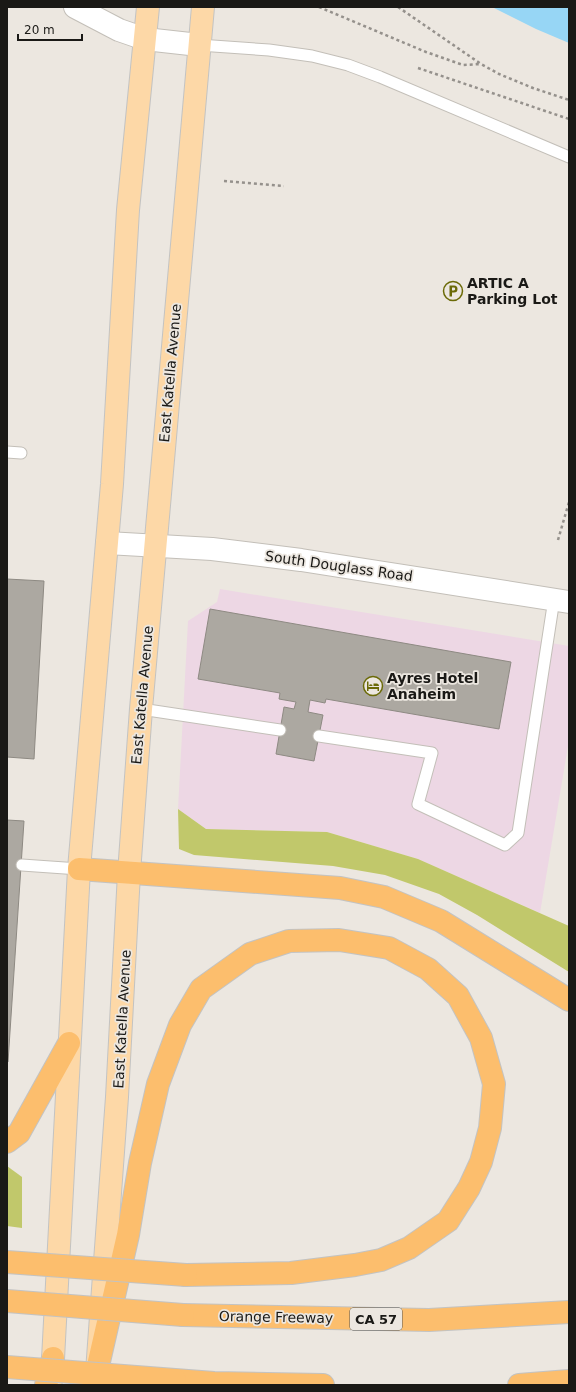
<svg xmlns="http://www.w3.org/2000/svg" width="576" height="1392" viewBox="0 0 576 1392" font-family="'DejaVu Sans',sans-serif">
<style>
.commercial{fill:#edd7e4}
.green{fill:#c1c86b}
.water{fill:#97d6f5}
.building{fill:#aca8a1;stroke:#8e8a83}
.lines{fill:none;stroke-linecap:round;stroke-linejoin:round}
.service-casing{stroke:#c3bfb8;stroke-width:13}
.tertiary-casing{stroke:#c3bfb8;stroke-width:24}
.secondary-casing{stroke:#c3bfb8;stroke-width:24}
.primary-casing{stroke:#c3c3c2;stroke-width:24}
.motorway-casing{stroke:#c3c3c2;stroke-width:24}
.path{stroke:#95918c;stroke-width:2.5;stroke-dasharray:3 3;stroke-linecap:butt}
.service{stroke:#fff;stroke-width:11}
.tertiary{stroke:#fff;stroke-width:22}
.secondary{stroke:#fff;stroke-width:22}
.primary{stroke:#fdd8a7;stroke-width:22}
.motorway{stroke:#fcbe6d;stroke-width:22}
.motorway-bridge-casing{stroke:#c3c3c2;stroke-width:24;stroke-linecap:butt}
.motorway-bridge{stroke:#fcbe6d;stroke-width:22}
.labels{text-anchor:middle;dominant-baseline:central;stroke-width:3.5;stroke-linejoin:round;paint-order:stroke}
.shield{fill:#ece7e0;stroke:#595753;stroke-width:1}
.shield-label{font-size:13px;font-weight:bold;fill:#1a1916}
.poi-label{font-size:14px;font-weight:bold;fill:#1a1916;stroke:#ece7e0;text-anchor:start}
.street-label{font-size:14px;fill:#1a1916;stroke:#ece7e0}
</style>
<rect width="100%" height="100%" fill="#ece7e0"/>
<polygon class="commercial" points="220,589 569,646 569,740 540,913 418,859 327,832 206,829 178,809 188,621 217,602"/>
<g class="green">
<polygon points="178,809 206,829 327,832 418,859 569,926 569,972 477,915 439,894 385,875 333,866 194,855 179,849"/>
<polygon points="7,1166 22,1177 22,1228 7,1226"/>
</g>
<polygon class="water" points="492,7 569,7 569,43 536,29"/>
<g class="building">
<polygon points="7,579 44,581 34,759 7,757"/>
<polygon points="210,609 511,662 499,729 326,699 325,703 310,700 308,712 323,715 314,761 276,754 284,707 294,709 296,702 279,699 280,693 198,679"/>
<polygon points="7,820 24,821 8,1062 7,1063"/>
</g>
<g class="lines">
<defs>
<g id="service">
<polyline points="199,45 269,50 312,56 348,65 380,77 569,157"/>
<polyline points="7,452 21,453"/>
<polyline points="141,709 280,730"/>
<polyline points="319,736 432,753 418,804 505,845 518,833 554,599"/>
<polyline points="22,865 79,869"/>
</g>
<polyline id="tertiary" points="107,543 212,549 301,560 569,602"/>
<polyline id="secondary" points="75,7 119,30 145,39 199,45"/>
<g id="primary">
<polyline points="52,1378 79,869 112,484 128,210 148,7"/>
<polyline points="96,1385 117,1097 129,873 141,709 203,7"/>
</g>
<g id="motorway">
<polyline points="79,869 340,888 384,897 441,921 569,1000"/>
<polyline points="7,1142 19,1133 69,1043"/>
<polyline points="183,1315 429,1320 569,1312"/>
<polyline points="98,1366 128,1235 140,1163 158,1084 180,1025 201,989 250,954 289,941 339,940 389,948 428,969 458,996 481,1038 494,1084 490,1128 481,1162 469,1188 448,1221 409,1248 381,1260 355,1265 291,1273 186,1275"/>
<polyline points="175,1380 214,1383 323,1385"/>
<polyline points="46,1385 53,1358"/>
<polyline points="519,1385 569,1381"/>
</g>
</defs>
<use href="#service" class="service-casing"/>
<use href="#tertiary" class="tertiary-casing"/>
<use href="#secondary" class="secondary-casing"/>
<use href="#primary" class="primary-casing"/>
<use href="#motorway" class="motorway-casing"/>
<g class="path">
<polyline points="319,7 426,52 463,65 481,64"/>
<polyline points="398,7 481,64 499,74 533,88 569,100"/>
<polyline points="418,68 569,119"/>
<polyline points="224,181 284,186"/>
<polyline points="558,540 569,502"/>
</g>
<use href="#service" class="service"/>
<use href="#tertiary" class="tertiary"/>
<use href="#secondary" class="secondary"/>
<use href="#primary" class="primary"/>
<use href="#motorway" class="motorway"/>
<defs>
<g id="motorway-bridge">
<polyline points="7,1262 186,1275"/>
<polyline points="7,1301 183,1315"/>
<polyline points="7,1367 175,1380"/>
</g>
</defs>
<use href="#motorway-bridge" class="motorway-bridge-casing"/>
<use href="#motorway-bridge" class="motorway-bridge"/>
</g>
<defs>
<symbol id="parking-ring" viewBox="-11 -11 22 22"><circle r="9.5" fill="#ece7e0" stroke="#6b6a07" stroke-width="1.5"/><path d="M-3.5-5.5H1a3.5 3.5 0 0 1 0 7H-1V5.5H-3.5ZM-1-3.4V-.6H.8a1.4 1.4 0 0 0 0-2.8Z" fill="#6b6a07"/></symbol>
<symbol id="hotel-ring" viewBox="-11 -11 22 22"><circle r="9.5" fill="#ece7e0" stroke="#6b6a07" stroke-width="1.5"/><path d="M-6-4.5h1.5V1H6V5H4.5V3h-9V5H-6ZM-4 0a1.8 1.8 0 1 1 3.6 0ZM.5 0V-2.5h3Q6-2.5 6 0Z" fill="#6b6a07"/></symbol>
</defs>
<g fill-rule="evenodd">
<use href="#parking-ring" x="442" y="280" width="22" height="22"/>
<use href="#hotel-ring" x="362" y="675" width="22" height="22"/>
</g>
<g class="labels">
<rect class="shield" x="350" y="1308" width="52" height="22" rx="3"/>
<g class="shield-label">
<text x="376" y="1319">CA 57</text>
</g>
<g class="poi-label">
<text x="467" y="283">ARTIC A<tspan x="467" dy="16">Parking Lot</tspan></text>
<text x="387" y="678">Ayres Hotel<tspan x="387" dy="16">Anaheim</tspan></text>
</g>
<g class="street-label">
<text transform="translate(170 373) rotate(-85)">East Katella Avenue</text>
<text transform="translate(339 566) rotate(8)">South Douglass Road</text>
<text transform="translate(142 695) rotate(-85)">East Katella Avenue</text>
<text transform="translate(122 1019) rotate(-87)">East Katella Avenue</text>
<text transform="translate(276 1317) rotate(1)">Orange Freeway</text>
</g>
</g>
<rect width="576" height="1392" fill="none" stroke="#1a1916" stroke-width="16"/>
<path d="M18 34v6h64v-6" fill="none" stroke="#1a1916" stroke-width="2"/>
<text x="24" y="34" font-size="12" fill="#1a1916" stroke="#ece7e0" stroke-width="3" paint-order="stroke">20 m</text>
</svg>
